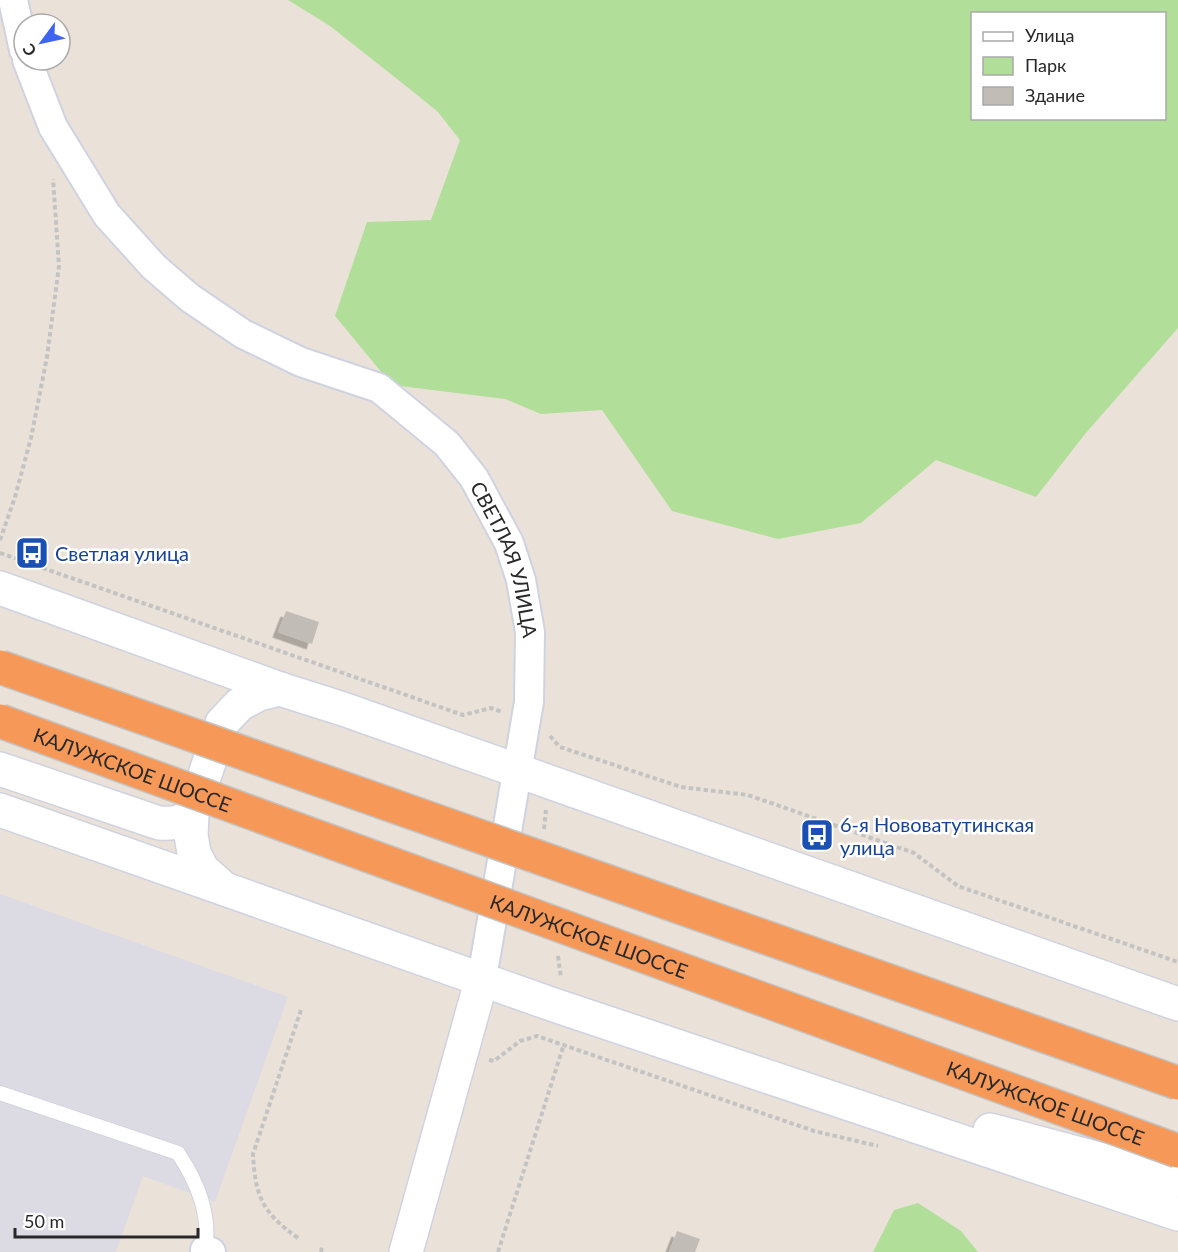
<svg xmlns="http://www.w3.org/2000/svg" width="1178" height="1252" viewBox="0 0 1178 1252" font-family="Lato,sans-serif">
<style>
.industrial{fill:#dcdae2}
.green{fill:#b1de98;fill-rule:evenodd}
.building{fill:#c2bcb6;filter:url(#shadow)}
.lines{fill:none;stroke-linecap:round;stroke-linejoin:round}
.lane-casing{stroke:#cfd2e0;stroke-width:16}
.street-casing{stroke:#cfd2e0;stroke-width:32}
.secondary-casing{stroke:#cfd2e0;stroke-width:36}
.path{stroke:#c3c3c3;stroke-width:4;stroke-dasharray:4.5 3;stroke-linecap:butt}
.lane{stroke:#fff;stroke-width:14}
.street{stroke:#fff;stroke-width:28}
.secondary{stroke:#fff;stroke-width:33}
.highway-bridge-casing{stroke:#c3c3c3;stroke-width:36;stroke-linecap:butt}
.highway-bridge{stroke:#f69958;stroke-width:33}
.labels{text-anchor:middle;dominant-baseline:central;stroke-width:5;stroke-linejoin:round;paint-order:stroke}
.transit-label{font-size:20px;fill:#164399;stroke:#fff;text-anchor:start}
.street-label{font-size:20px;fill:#282828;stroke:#fff}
</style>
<defs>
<filter id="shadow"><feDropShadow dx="-5.5" dy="5.5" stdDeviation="0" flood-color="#0004"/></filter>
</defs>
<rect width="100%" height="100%" fill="#eae2d9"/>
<polygon class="industrial" points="0,894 288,997 215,1202 143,1176 116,1252 0,1252"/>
<g class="green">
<path d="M288,0H1178V328L1085,434L1036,497L936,460L861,523L778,539L672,511L602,410L541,414L505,399L392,385L335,316L367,222L431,220L460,140L438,112L411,90L330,26ZM972,14H1164V118H972Z"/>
<polygon points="918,1203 961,1231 978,1252 873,1252 894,1210"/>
</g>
<g class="building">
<polygon points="286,611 319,622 312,644 278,632"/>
<polygon points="677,1231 700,1239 695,1252 669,1252"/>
</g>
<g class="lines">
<defs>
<path id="lane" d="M0,1093L178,1153C198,1183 211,1215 205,1252"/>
<g id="street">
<polyline points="13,0 24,50"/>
<path id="s1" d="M27,60L53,127L107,215L154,267L190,298L243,334L301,362L379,388L447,444L474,478L509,543L521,580L530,632L529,702L482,978"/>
<polyline points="205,1250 211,1252"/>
</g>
<g id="secondary">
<polyline points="0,588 280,689 343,709 1178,1004"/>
<path d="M0,769L159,823C173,824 181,823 192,814"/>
<polyline points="0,810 554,1005 1178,1214"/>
<polyline points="221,886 202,869 194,853 191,835 192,814 222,723 240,704 259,694 280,689"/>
<polyline points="990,1130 1178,1180"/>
<polyline points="406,1252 482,978"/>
</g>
</defs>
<use href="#lane" class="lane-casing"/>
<use href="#street" class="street-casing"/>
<use href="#secondary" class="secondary-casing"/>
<g class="path">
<polyline points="0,540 15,497 31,438 47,357 59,266 53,179"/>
<polyline points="0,553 463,715 491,708 502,712"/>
<polyline points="550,736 560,747 681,787 748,795 914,853 958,886 1178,962"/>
<polyline points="544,829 546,810"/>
<polyline points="558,956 561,978"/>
<polyline points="489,1060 494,1061 520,1041 537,1036 814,1131 878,1146"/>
<path d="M298,1238C263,1213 255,1197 253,1154L301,1010"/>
<polyline points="321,1252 322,1246"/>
<polyline points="498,1252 564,1044"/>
</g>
<use href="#lane" class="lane"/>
<use href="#street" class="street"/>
<use href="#secondary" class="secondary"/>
<defs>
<g id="highway-bridge">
<polyline points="0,667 1178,1083"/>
<path id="s2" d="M0,721L1178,1151"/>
</g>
</defs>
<use href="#highway-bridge" class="highway-bridge-casing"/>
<use href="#highway-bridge" class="highway-bridge"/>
</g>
<defs>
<symbol id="bus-square" viewBox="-11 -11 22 22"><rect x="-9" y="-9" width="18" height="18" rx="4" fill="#1a4fb4" stroke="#fff"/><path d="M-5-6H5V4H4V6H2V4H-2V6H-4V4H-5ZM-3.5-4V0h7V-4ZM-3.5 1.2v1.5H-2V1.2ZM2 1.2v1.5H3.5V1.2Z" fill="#fff"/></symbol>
</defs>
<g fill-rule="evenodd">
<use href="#bus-square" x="13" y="534" width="38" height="38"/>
<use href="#bus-square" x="798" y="816" width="38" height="38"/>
</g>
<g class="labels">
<g class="transit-label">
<text x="55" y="553">Светлая улица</text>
<text x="840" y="824">6-я Нововатутинская<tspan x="840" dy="23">улица</tspan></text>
</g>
<g class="street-label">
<text stroke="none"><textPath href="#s1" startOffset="723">СВЕТЛАЯ УЛИЦА</textPath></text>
<text stroke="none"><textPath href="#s2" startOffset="141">КАЛУЖСКОЕ ШОССЕ</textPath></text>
<text stroke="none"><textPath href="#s2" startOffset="627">КАЛУЖСКОЕ ШОССЕ</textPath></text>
<text stroke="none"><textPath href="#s2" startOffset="1113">КАЛУЖСКОЕ ШОССЕ</textPath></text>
</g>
</g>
<rect x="971" y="12" width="195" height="108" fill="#ffffff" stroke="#a9a9a9" stroke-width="1.5"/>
<rect x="983" y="32" width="30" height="9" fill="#ffffff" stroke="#a9a9a9" stroke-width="1.5"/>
<text x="1025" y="42" font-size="18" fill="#282828">Улица</text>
<rect x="983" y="57" width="30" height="18" fill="#b1de98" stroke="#a9a9a9" stroke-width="1.5"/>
<text x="1025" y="72" font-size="18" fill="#282828">Парк</text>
<rect x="983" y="87" width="30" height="18" fill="#c2bcb6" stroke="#a9a9a9" stroke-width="1.5"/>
<text x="1025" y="102" font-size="18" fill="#282828">Здание</text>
<g transform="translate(42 42) rotate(237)"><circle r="28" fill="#ffffff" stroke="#a9a9a9" stroke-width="1.5"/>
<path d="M0-4.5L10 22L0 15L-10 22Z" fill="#3f64f1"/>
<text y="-9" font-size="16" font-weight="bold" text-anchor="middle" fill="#282828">С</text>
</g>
<path d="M15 1228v9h183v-9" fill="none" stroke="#282828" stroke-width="3"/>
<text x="24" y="1228" font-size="18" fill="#282828" stroke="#ffffff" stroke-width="4.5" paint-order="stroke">50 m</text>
</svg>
